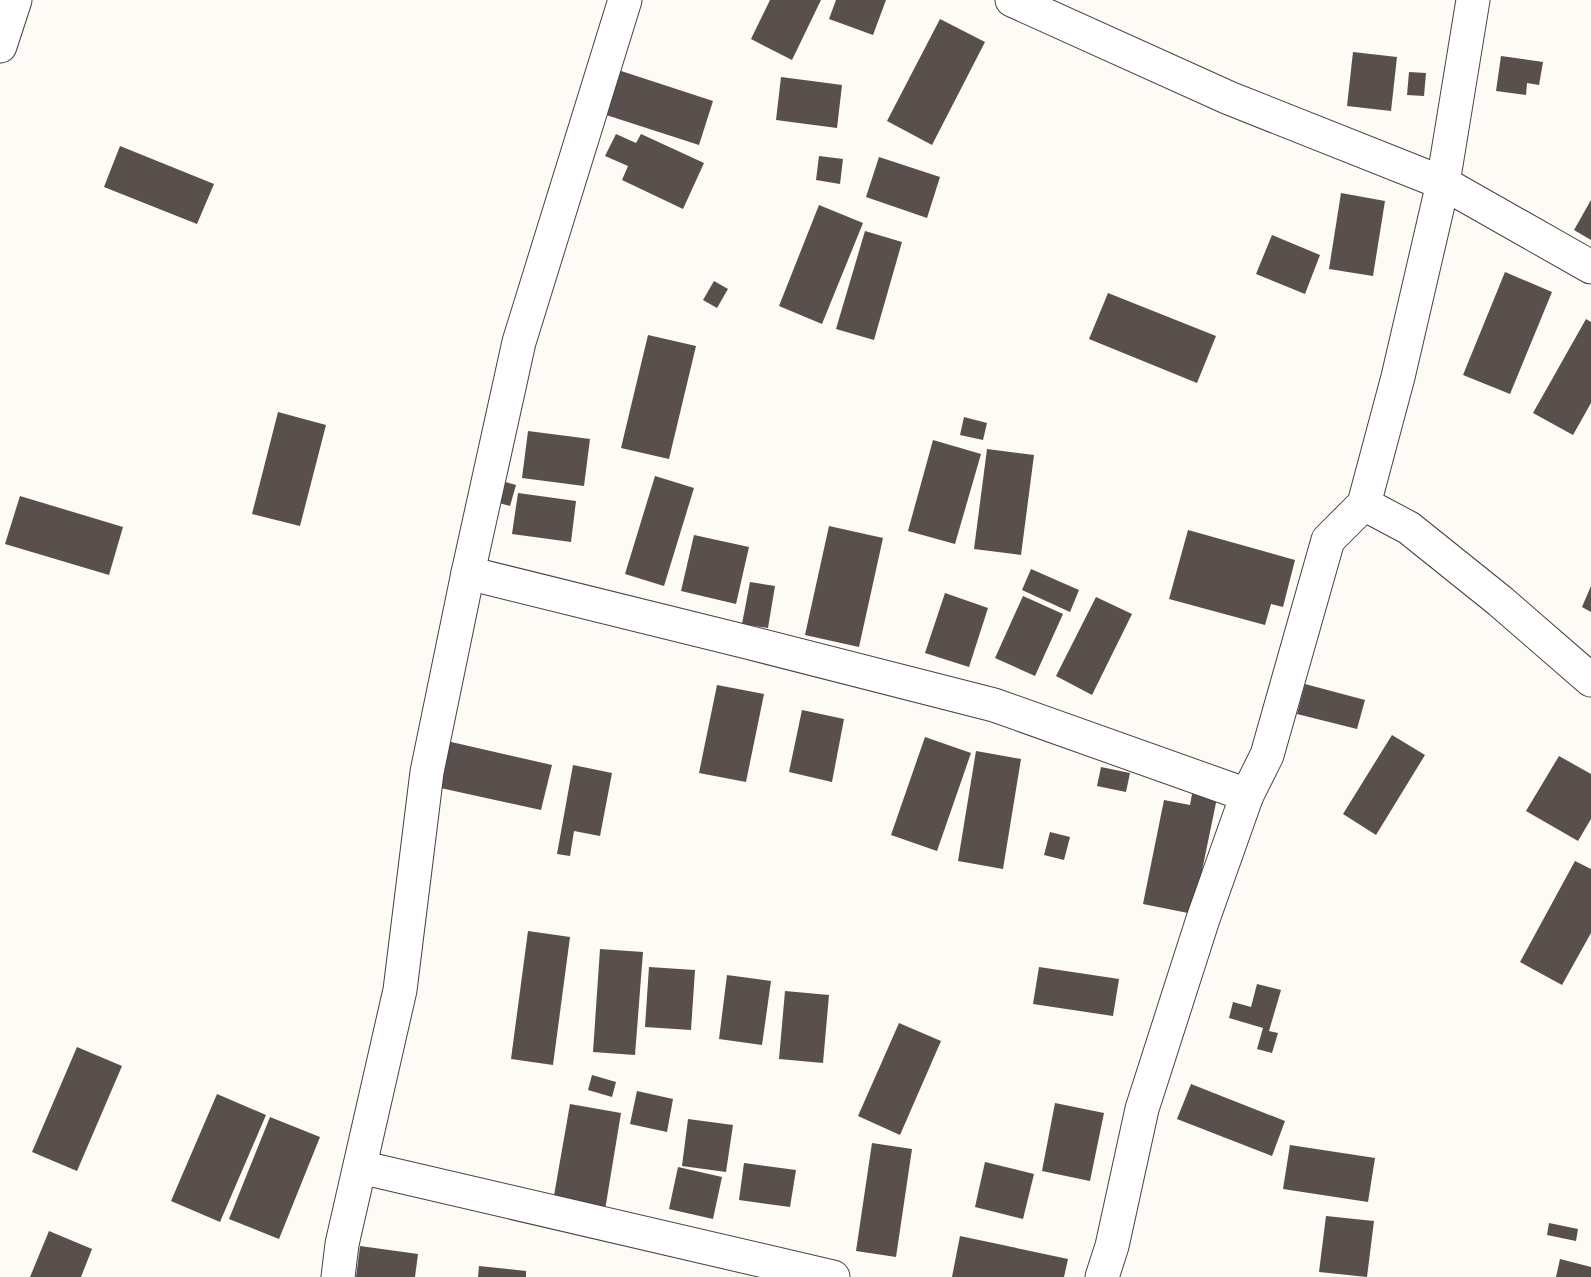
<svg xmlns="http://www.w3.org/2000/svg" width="1591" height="1277" viewBox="0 0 1591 1277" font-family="'Times New Roman',serif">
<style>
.building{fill:#594f4d}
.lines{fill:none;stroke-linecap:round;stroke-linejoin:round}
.minor-casing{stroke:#434343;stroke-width:35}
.minor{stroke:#fff;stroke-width:33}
</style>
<rect width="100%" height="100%" fill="#fefaf5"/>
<g class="building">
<polygon points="770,0 821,0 792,60 751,39"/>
<polygon points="836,0 886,0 873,35 829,19"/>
<polygon points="940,19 985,42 932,145 887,121"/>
<polygon points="1353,52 1397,57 1391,111 1347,106"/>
<polygon points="1501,56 1543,62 1539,85 1527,83 1526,95 1496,91"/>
<polygon points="615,69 713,101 699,145 600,113"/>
<polygon points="1409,72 1426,73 1424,96 1407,95"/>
<polygon points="781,77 842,85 837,128 776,120"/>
<polygon points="616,134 636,143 641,134 704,163 683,209 622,180 628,166 605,156"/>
<polygon points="120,146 214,184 197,224 104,187"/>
<polygon points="819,156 843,159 840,184 816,180"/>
<polygon points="879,157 940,177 927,218 866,197"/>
<polygon points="1341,193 1385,201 1373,276 1329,269"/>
<polygon points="1591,200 1591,240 1574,230"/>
<polygon points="819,205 863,223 822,324 779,306"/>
<polygon points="865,231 902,242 874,340 836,329"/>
<polygon points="1272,235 1320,255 1305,294 1256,274"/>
<polygon points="1505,272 1552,292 1510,394 1463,375"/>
<polygon points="714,281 728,289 717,308 703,300"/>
<polygon points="1108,293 1216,336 1197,383 1089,339"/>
<polygon points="1586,319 1591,322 1591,403 1573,435 1533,413"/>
<polygon points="648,335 696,346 669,459 621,448"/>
<polygon points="278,412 326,425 300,526 252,514"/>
<polygon points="964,417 987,423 983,440 960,435"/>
<polygon points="528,431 590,439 584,486 522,478"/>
<polygon points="933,440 981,454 955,544 908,531"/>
<polygon points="987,449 1034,455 1021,555 974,549"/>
<polygon points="655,476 694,488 664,586 625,574"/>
<polygon points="494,479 516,485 510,506 488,500"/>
<polygon points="518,493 576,501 571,542 512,534"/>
<polygon points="20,496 123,527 109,575 5,544"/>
<polygon points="829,526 883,538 859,647 805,635"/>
<polygon points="1188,530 1295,560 1283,607 1271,604 1265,625 1169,599"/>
<polygon points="694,535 749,547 736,604 681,591"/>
<polygon points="1031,569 1079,590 1070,612 1022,590"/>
<polygon points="750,582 775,586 768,628 742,624"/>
<polygon points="1591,586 1591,612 1582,607"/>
<polygon points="945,593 988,608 969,667 925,653"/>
<polygon points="1023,596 1063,614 1035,676 995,658"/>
<polygon points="1096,597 1132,614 1092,695 1056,676"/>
<polygon points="1305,684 1365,700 1357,729 1297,714"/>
<polygon points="717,685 764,694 746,782 699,773"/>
<polygon points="802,710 844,719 832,782 789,772"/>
<polygon points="1392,735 1425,755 1376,835 1343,814"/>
<polygon points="925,737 971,753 937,851 891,835"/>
<polygon points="447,741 552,765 541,810 436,787"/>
<polygon points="976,751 1021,759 1003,869 958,861"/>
<polygon points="1559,756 1591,774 1591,819 1578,841 1526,811"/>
<polygon points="573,765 612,773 600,836 574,831 570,856 557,854"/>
<polygon points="1101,767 1130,773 1126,792 1097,786"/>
<polygon points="1192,794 1217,798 1193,914 1143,904 1164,800 1190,805"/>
<polygon points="1050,832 1070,837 1064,860 1044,855"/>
<polygon points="1575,861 1591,869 1591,933 1562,985 1520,962"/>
<polygon points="528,931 570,937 553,1065 511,1059"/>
<polygon points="600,949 643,952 635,1055 593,1052"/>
<polygon points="649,967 695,970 691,1030 645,1027"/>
<polygon points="1039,967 1119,979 1113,1016 1033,1004"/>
<polygon points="727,975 771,981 762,1045 719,1039"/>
<polygon points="1257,984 1281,990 1269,1031 1278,1033 1272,1053 1257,1049 1263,1028 1229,1018 1233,1002 1251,1007"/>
<polygon points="785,991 829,995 823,1063 779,1059"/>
<polygon points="899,1023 941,1041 900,1135 858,1116"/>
<polygon points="77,1047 122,1066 77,1171 32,1152"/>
<polygon points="592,1075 616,1082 612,1097 588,1090"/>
<polygon points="1191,1084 1285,1121 1272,1156 1177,1119"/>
<polygon points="637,1091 673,1099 667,1132 630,1124"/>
<polygon points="217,1094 266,1115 220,1222 171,1201"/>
<polygon points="1055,1103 1104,1113 1090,1181 1042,1171"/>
<polygon points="570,1104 621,1113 604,1216 552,1207"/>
<polygon points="270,1117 320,1137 279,1239 229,1219"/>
<polygon points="688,1119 733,1125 726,1172 682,1166"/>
<polygon points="872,1143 912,1149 896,1257 856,1251"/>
<polygon points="1290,1145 1375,1158 1368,1202 1283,1189"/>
<polygon points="985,1162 1034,1174 1023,1219 975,1207"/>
<polygon points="744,1163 796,1170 790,1207 739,1200"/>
<polygon points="678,1167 722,1177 713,1219 669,1209"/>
<polygon points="1326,1216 1374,1221 1367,1277 1319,1272"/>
<polygon points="1549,1223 1578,1229 1576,1241 1547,1235"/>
<polygon points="49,1231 92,1249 81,1277 30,1277"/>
<polygon points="960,1236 1068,1259 1064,1277 952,1277"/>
<polygon points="360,1246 418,1254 415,1277 356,1277"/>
<polygon points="1560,1259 1591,1267 1591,1277 1556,1277"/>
<polygon points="479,1266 526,1271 526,1277 478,1277"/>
</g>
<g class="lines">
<defs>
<g id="minor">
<polyline points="1012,0 1229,98 1443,183 1591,267"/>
<polyline points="0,46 15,0"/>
<polyline points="1364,504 1409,528 1500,601 1591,680"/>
<polyline points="468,573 747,642 994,705 1247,795"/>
<polyline points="360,1167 833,1277"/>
<polyline points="338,1277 342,1244 400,990 427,772 468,573 519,342 625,0"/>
<polyline points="1102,1277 1112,1246 1142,1109 1203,919 1247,795 1267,755 1328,540 1364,504 1398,377 1443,183 1473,0"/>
</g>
</defs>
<use href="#minor" class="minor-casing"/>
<use href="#minor" class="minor"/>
</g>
</svg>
